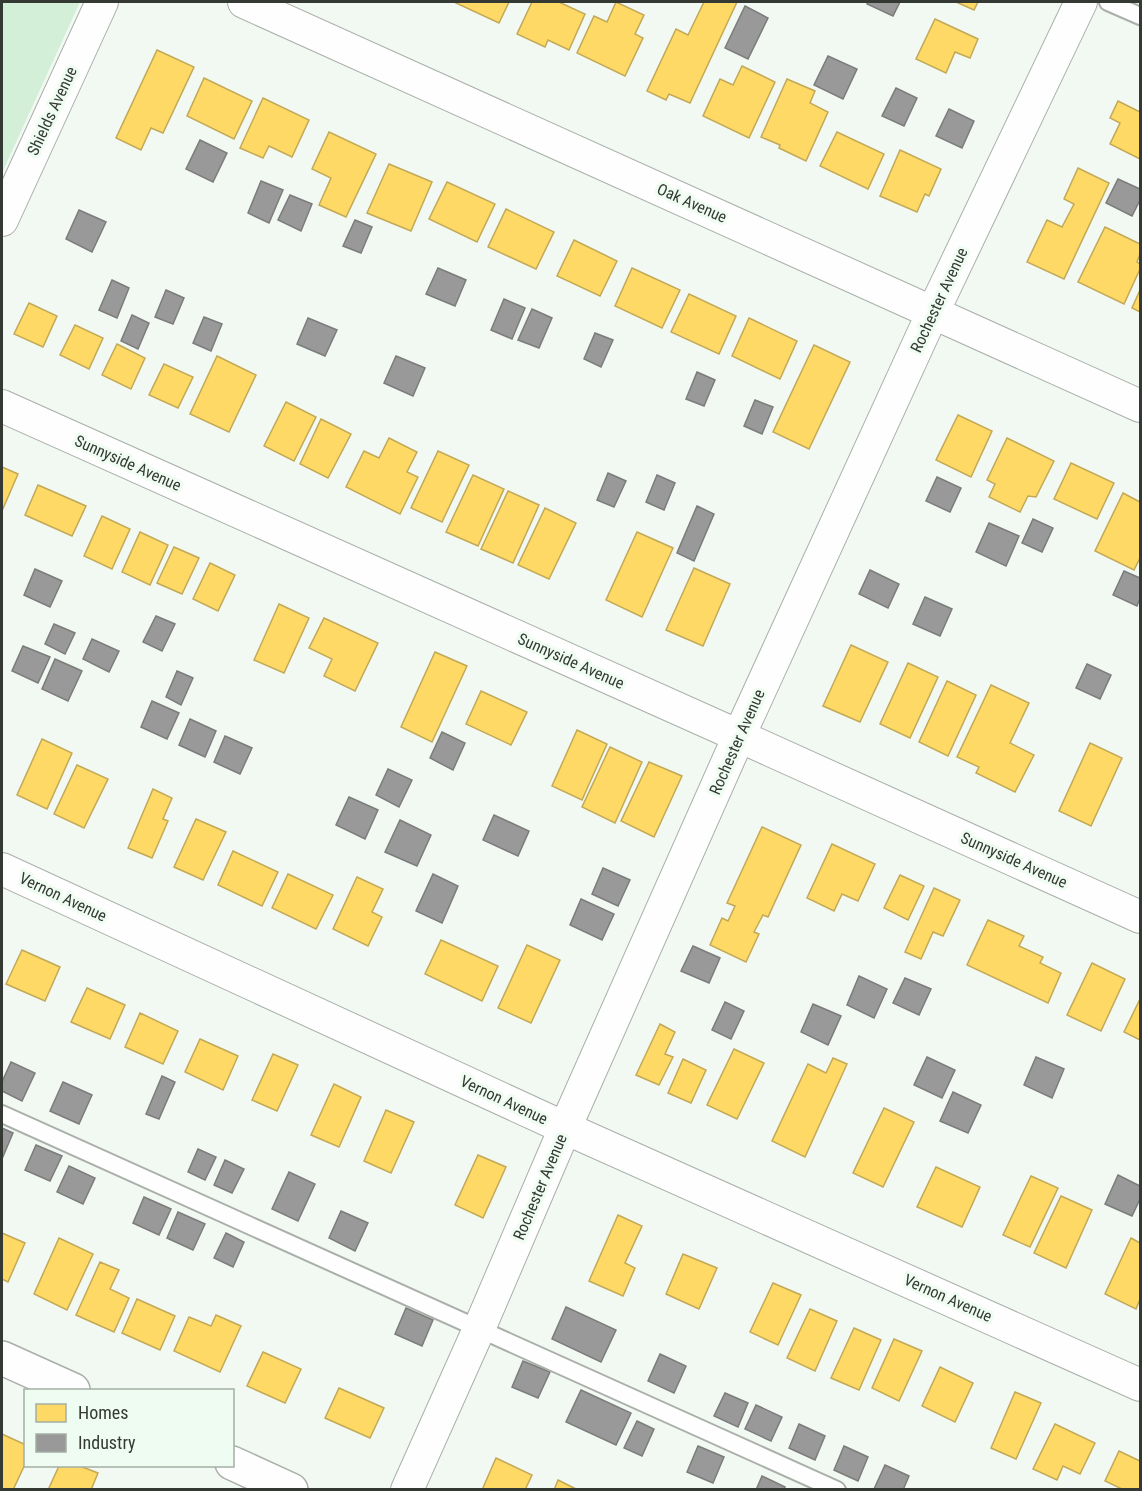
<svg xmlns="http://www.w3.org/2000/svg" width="1142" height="1491" viewBox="0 0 1142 1491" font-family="'Roboto Condensed',sans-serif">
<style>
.green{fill:#d3efd8}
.homes{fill:#ffd966;stroke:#c2a957;stroke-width:1.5}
.industry{fill:#999;stroke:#7b7c7b;stroke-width:1.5}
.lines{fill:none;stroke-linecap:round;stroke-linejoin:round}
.service-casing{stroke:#aaafaa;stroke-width:20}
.minor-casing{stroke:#aaafaa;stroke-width:34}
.tertiary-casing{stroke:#aaafaa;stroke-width:36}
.service{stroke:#fdfefd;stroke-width:16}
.minor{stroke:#fdfefd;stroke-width:32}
.tertiary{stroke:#fdfefd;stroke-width:33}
.labels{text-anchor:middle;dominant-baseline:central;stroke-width:6;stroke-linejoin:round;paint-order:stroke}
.street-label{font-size:16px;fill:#343934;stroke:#effcf1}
</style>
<rect width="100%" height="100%" fill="#f2f9f3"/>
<polygon class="green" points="2,2 80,2 2,173"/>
<g class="homes">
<polygon points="457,2 509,2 499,23 456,3"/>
<polygon points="532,2 559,2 585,14 569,50 548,40 545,47 517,34"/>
<polygon points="616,2 644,15 635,34 643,38 625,76 577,53 594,16 607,22"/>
<polygon points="704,2 737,2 690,103 669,94 666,100 647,91 676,29 688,35"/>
<polygon points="956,2 978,2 974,10"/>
<polygon points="935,19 978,39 970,58 955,52 946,73 916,59"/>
<polygon points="157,50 194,67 163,133 151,128 141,150 116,138"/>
<polygon points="742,66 775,82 749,138 703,116 720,79 733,85"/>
<polygon points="204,78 252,101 234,139 187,116"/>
<polygon points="787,79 815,91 810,103 828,112 806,161 779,148 780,145 761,137"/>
<polygon points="263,98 309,120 292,157 269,146 263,158 240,148"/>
<polygon points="1118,101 1140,112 1140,159 1110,144 1120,123 1110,118"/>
<polygon points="329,132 376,154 346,217 319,205 331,178 312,169"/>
<polygon points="837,132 884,154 868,189 820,166"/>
<polygon points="900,150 941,169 929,196 925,194 917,212 880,196"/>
<polygon points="389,164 432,182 411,231 367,213"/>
<polygon points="1078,168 1109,183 1064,279 1027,262 1047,220 1062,227 1074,204 1064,199"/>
<polygon points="447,182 495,204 477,242 429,219"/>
<polygon points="506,209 554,232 536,269 488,247"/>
<polygon points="1105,227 1140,244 1140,254 1137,262 1140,264 1140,269 1124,304 1078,282"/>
<polygon points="574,240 617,261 600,296 557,276"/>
<polygon points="632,268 680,290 662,328 615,306"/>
<polygon points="1140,290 1140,312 1132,308"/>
<polygon points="689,294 736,316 719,354 671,332"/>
<polygon points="29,303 57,316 43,347 14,334"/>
<polygon points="749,318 797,341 780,379 732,356"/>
<polygon points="75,325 103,338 89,369 60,355"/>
<polygon points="117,344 145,358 131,389 102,375"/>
<polygon points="814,345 850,362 809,449 773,432"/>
<polygon points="217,356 256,375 229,432 190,414"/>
<polygon points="164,364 193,377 178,408 149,395"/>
<polygon points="286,402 316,417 294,461 264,446"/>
<polygon points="958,415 992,431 971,477 936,460"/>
<polygon points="321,419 351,434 328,478 300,464"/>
<polygon points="389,438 417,452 407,472 418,477 400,514 346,487 364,451 379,458"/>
<polygon points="1007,438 1054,461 1036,497 1028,496 1020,512 989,497 995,484 987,480"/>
<polygon points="438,451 469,465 442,522 411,508"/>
<polygon points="1071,463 1114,483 1097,519 1054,499"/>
<polygon points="2,467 18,474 2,511"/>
<polygon points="473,475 504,489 478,546 446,532"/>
<polygon points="38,485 86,506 72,536 25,515"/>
<polygon points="508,491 539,505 513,563 481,549"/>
<polygon points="1123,493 1140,502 1140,558 1134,570 1095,551"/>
<polygon points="545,508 576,523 549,579 518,565"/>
<polygon points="102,516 130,529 112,569 84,556"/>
<polygon points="140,532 168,545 150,585 122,572"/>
<polygon points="637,532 673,548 642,617 606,600"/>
<polygon points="174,547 199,558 182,594 157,583"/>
<polygon points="210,563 235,575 218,611 193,599"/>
<polygon points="694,568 730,584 703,646 666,630"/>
<polygon points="279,604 309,618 284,673 254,660"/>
<polygon points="324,618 378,643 355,691 324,676 332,659 309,648"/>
<polygon points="851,645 888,662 860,722 823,706"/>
<polygon points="435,652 467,666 432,742 401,727"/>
<polygon points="908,663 938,677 910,738 880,724"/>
<polygon points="947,681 976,695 948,756 919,742"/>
<polygon points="991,685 1029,703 1010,743 1034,755 1015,792 976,773 979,767 957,757"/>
<polygon points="481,691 527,712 511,745 466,724"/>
<polygon points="577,730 607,744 582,800 552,786"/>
<polygon points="42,739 72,753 47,809 17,795"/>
<polygon points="1090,743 1122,758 1091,826 1059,811"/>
<polygon points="610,747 642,762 615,823 582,807"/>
<polygon points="649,762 682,776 654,837 621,821"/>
<polygon points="77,765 108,779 84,828 54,814"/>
<polygon points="153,789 172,798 163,819 168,821 152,858 128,848"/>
<polygon points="196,819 226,832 203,880 174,867"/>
<polygon points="762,827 801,845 768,917 763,915 754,932 759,934 746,962 710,945 722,918 728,921 735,906 727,903"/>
<polygon points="832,844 875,864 858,901 842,894 834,911 807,898"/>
<polygon points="233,851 278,872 262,906 218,885"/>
<polygon points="288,874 333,895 316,929 272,908"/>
<polygon points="900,875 924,886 908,920 884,908"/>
<polygon points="357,877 383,889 372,912 382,917 368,946 333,929"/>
<polygon points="934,888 960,900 943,936 933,932 921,959 905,952"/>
<polygon points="988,920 1024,936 1019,946 1043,957 1040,963 1061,973 1048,1003 967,965"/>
<polygon points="441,940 498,966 482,1001 425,974"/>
<polygon points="527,945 560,960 531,1023 498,1008"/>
<polygon points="22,950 60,967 45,1001 6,984"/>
<polygon points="1092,963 1125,979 1101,1031 1067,1015"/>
<polygon points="87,988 125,1005 110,1039 71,1022"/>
<polygon points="1140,999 1140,1040 1124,1032"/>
<polygon points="140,1013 178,1031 163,1064 125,1047"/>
<polygon points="660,1024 675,1032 665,1054 673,1057 659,1085 636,1075"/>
<polygon points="200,1039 238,1056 223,1090 185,1072"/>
<polygon points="734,1049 764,1063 737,1119 707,1105"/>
<polygon points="273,1054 298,1065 277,1111 252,1100"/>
<polygon points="833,1058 847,1064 805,1157 772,1141 808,1064 826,1073"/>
<polygon points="683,1059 706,1070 691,1103 668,1093"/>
<polygon points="334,1084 361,1097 339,1147 311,1135"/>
<polygon points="884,1108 914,1122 883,1187 853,1173"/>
<polygon points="386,1110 414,1122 391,1173 364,1161"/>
<polygon points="478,1155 506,1167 483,1218 455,1205"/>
<polygon points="936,1167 980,1187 962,1227 917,1207"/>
<polygon points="1031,1176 1058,1188 1030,1247 1003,1235"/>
<polygon points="1061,1196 1092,1210 1066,1268 1034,1253"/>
<polygon points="618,1215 642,1226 625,1263 635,1268 623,1296 589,1281"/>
<polygon points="2,1233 25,1243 8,1282 2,1279"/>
<polygon points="59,1238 93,1254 67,1310 34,1294"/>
<polygon points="1131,1238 1140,1243 1140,1299 1136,1309 1105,1294"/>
<polygon points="683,1254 717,1268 699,1309 666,1294"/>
<polygon points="100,1262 119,1270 110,1289 129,1298 114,1332 76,1315"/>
<polygon points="773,1283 801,1295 778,1345 750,1332"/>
<polygon points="137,1299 175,1316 160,1350 122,1333"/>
<polygon points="810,1309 837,1321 815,1371 787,1358"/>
<polygon points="216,1315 241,1326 220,1372 174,1351 189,1317 211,1326"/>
<polygon points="854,1328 881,1340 859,1390 831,1378"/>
<polygon points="894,1339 922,1351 899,1401 872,1388"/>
<polygon points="263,1352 301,1369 285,1403 247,1386"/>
<polygon points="940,1367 973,1383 955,1422 922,1406"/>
<polygon points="339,1388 384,1408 370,1438 325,1418"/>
<polygon points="1015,1392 1041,1403 1016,1459 991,1448"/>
<polygon points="1055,1424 1095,1443 1080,1474 1063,1466 1057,1480 1033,1469"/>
<polygon points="2,1434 26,1445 26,1462 13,1490 2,1490"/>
<polygon points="1119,1451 1140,1461 1140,1490 1124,1490 1105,1481"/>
<polygon points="496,1458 532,1475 525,1490 482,1490"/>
<polygon points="59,1466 80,1466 98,1473 91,1490 48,1490"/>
<polygon points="558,1480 578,1490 554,1490"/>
</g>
<g class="industry">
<polygon points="868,2 900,2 893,16 867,4"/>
<polygon points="745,6 768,18 748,59 725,48"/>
<polygon points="828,56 857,69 843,99 814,85"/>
<polygon points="896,88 917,98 904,126 882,116"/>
<polygon points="949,109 974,121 962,148 936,136"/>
<polygon points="200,140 227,153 213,182 186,169"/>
<polygon points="1118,179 1140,189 1140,200 1132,216 1106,203"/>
<polygon points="261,181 283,190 269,223 248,213"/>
<polygon points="290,195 312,204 301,231 278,220"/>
<polygon points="79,210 106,222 92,252 66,239"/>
<polygon points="355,220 372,227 361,253 343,246"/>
<polygon points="438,268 466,280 455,306 426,294"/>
<polygon points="112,280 129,288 117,318 99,310"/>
<polygon points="166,290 184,298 173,324 155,317"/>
<polygon points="504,299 525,308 512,339 491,330"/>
<polygon points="532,309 552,318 539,348 518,340"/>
<polygon points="132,315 149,323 138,349 121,341"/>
<polygon points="204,317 222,324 211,351 193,343"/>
<polygon points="308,318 337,330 325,356 297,344"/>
<polygon points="595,333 613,340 601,367 584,359"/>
<polygon points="396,356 425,368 413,396 384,383"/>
<polygon points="697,372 715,380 704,406 686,399"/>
<polygon points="755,400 773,407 762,434 744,426"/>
<polygon points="608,473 626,481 614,507 597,500"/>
<polygon points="657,475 675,483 664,510 646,502"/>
<polygon points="937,477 961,488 950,512 926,501"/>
<polygon points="697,506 714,514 694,561 677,553"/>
<polygon points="1033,519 1053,528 1042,552 1022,543"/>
<polygon points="989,523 1019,536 1006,566 976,552"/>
<polygon points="35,569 62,581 50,607 24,595"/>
<polygon points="870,570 899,584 888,608 859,594"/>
<polygon points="1124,571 1140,578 1140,598 1137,606 1113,595"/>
<polygon points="925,597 952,609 940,636 913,624"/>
<polygon points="156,616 175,624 162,651 143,642"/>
<polygon points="54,624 75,633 65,654 45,644"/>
<polygon points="92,639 119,651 109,672 83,659"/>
<polygon points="23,646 50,657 38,683 12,671"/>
<polygon points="55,659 82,671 68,701 42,689"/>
<polygon points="1087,664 1111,675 1100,699 1076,688"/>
<polygon points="177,671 193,678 181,705 166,697"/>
<polygon points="152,701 179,713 167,739 141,727"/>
<polygon points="190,719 216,731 205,757 179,745"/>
<polygon points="442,732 465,743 453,770 430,758"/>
<polygon points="225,736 252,748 240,774 214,762"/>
<polygon points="388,769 412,780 399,807 376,795"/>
<polygon points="349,797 378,810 365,839 336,825"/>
<polygon points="494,815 529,831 518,856 483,840"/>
<polygon points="400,820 431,835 417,866 385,852"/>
<polygon points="603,868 630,880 618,906 592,894"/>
<polygon points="433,874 458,886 442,923 416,911"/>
<polygon points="581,899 614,914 602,940 570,925"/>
<polygon points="693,946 720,958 709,983 681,971"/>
<polygon points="859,976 887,989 874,1018 847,1005"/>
<polygon points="905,978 931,989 919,1015 893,1003"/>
<polygon points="725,1002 744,1011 731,1039 712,1030"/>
<polygon points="813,1004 841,1016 828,1045 801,1032"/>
<polygon points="927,1057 955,1070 942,1098 914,1085"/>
<polygon points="1036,1057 1064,1069 1052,1098 1024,1085"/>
<polygon points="11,1062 35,1073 22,1101 2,1091 2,1082"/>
<polygon points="162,1076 175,1082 159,1119 146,1114"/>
<polygon points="63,1082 92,1095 79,1124 50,1111"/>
<polygon points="953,1092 981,1105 968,1133 940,1121"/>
<polygon points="2,1128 13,1133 2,1159"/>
<polygon points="36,1145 62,1156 50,1181 25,1170"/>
<polygon points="198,1149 216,1157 205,1180 188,1172"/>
<polygon points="225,1160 244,1169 232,1193 214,1185"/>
<polygon points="69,1166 95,1178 83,1204 57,1192"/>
<polygon points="289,1172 315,1184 298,1221 272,1209"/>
<polygon points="1118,1175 1140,1186 1140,1199 1132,1216 1105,1204"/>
<polygon points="144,1197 171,1209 159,1235 133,1223"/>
<polygon points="341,1211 368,1223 355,1251 329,1238"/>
<polygon points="178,1212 205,1224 193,1250 167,1238"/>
<polygon points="226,1233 244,1242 233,1267 214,1258"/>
<polygon points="566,1307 616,1330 601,1362 552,1339"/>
<polygon points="406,1308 433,1320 422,1346 395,1334"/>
<polygon points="660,1354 686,1366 674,1393 648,1381"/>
<polygon points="523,1361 550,1372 538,1398 512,1387"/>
<polygon points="581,1390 631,1413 616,1445 566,1422"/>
<polygon points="725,1393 748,1403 738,1427 714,1416"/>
<polygon points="756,1405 782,1417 771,1441 745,1429"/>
<polygon points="637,1421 654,1429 642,1456 624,1448"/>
<polygon points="799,1424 825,1436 815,1460 789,1448"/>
<polygon points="698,1446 724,1457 713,1483 687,1472"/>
<polygon points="844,1446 868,1457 858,1481 834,1470"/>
<polygon points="885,1465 909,1476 903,1490 874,1489"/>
<polygon points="762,1476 785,1487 784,1490 756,1490"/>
</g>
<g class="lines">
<defs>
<g id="service">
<polyline points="1108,2 1140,16"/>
<polyline points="2,1114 837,1490"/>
</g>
<g id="minor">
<polyline points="244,2 1140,406"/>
<polyline points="2,220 102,2"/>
<polyline points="2,406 739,736 1140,917"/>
<polyline points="2,869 565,1128 1140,1385"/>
<polyline points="407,1490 479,1329 565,1128 739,736 933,312 1081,2"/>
</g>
<g id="tertiary">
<polyline points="2,1358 73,1390"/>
<polyline points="232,1463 291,1490"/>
</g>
</defs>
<use href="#service" class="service-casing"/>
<use href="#minor" class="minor-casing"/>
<use href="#tertiary" class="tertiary-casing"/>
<use href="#service" class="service"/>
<use href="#minor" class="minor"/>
<use href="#tertiary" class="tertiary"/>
</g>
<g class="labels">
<g class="street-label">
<text transform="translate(52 111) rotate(-65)">Shields Avenue</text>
<text transform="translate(692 203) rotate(24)">Oak Avenue</text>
<text transform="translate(939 300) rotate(-65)">Rochester Avenue</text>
<text transform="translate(128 463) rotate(24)">Sunnyside Avenue</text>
<text transform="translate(571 661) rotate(24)">Sunnyside Avenue</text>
<text transform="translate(737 742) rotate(-66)">Rochester Avenue</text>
<text transform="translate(1014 860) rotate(24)">Sunnyside Avenue</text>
<text transform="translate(63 897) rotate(25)">Vernon Avenue</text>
<text transform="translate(504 1100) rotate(25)">Vernon Avenue</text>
<text transform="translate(540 1187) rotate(-67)">Rochester Avenue</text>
<text transform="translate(948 1298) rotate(24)">Vernon Avenue</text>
</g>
</g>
<rect width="1142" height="1491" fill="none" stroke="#343934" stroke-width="6"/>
<rect x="24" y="1389" width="210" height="78" fill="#effcf1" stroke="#a4aea5" stroke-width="1.5"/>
<rect x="36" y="1404" width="30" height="18" fill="#ffd966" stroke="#a4aea5" stroke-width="1.5"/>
<text x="78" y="1419" font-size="18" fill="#343934">Homes</text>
<rect x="36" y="1434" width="30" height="18" fill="#999999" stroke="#a4aea5" stroke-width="1.5"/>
<text x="78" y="1449" font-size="18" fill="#343934">Industry</text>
</svg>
